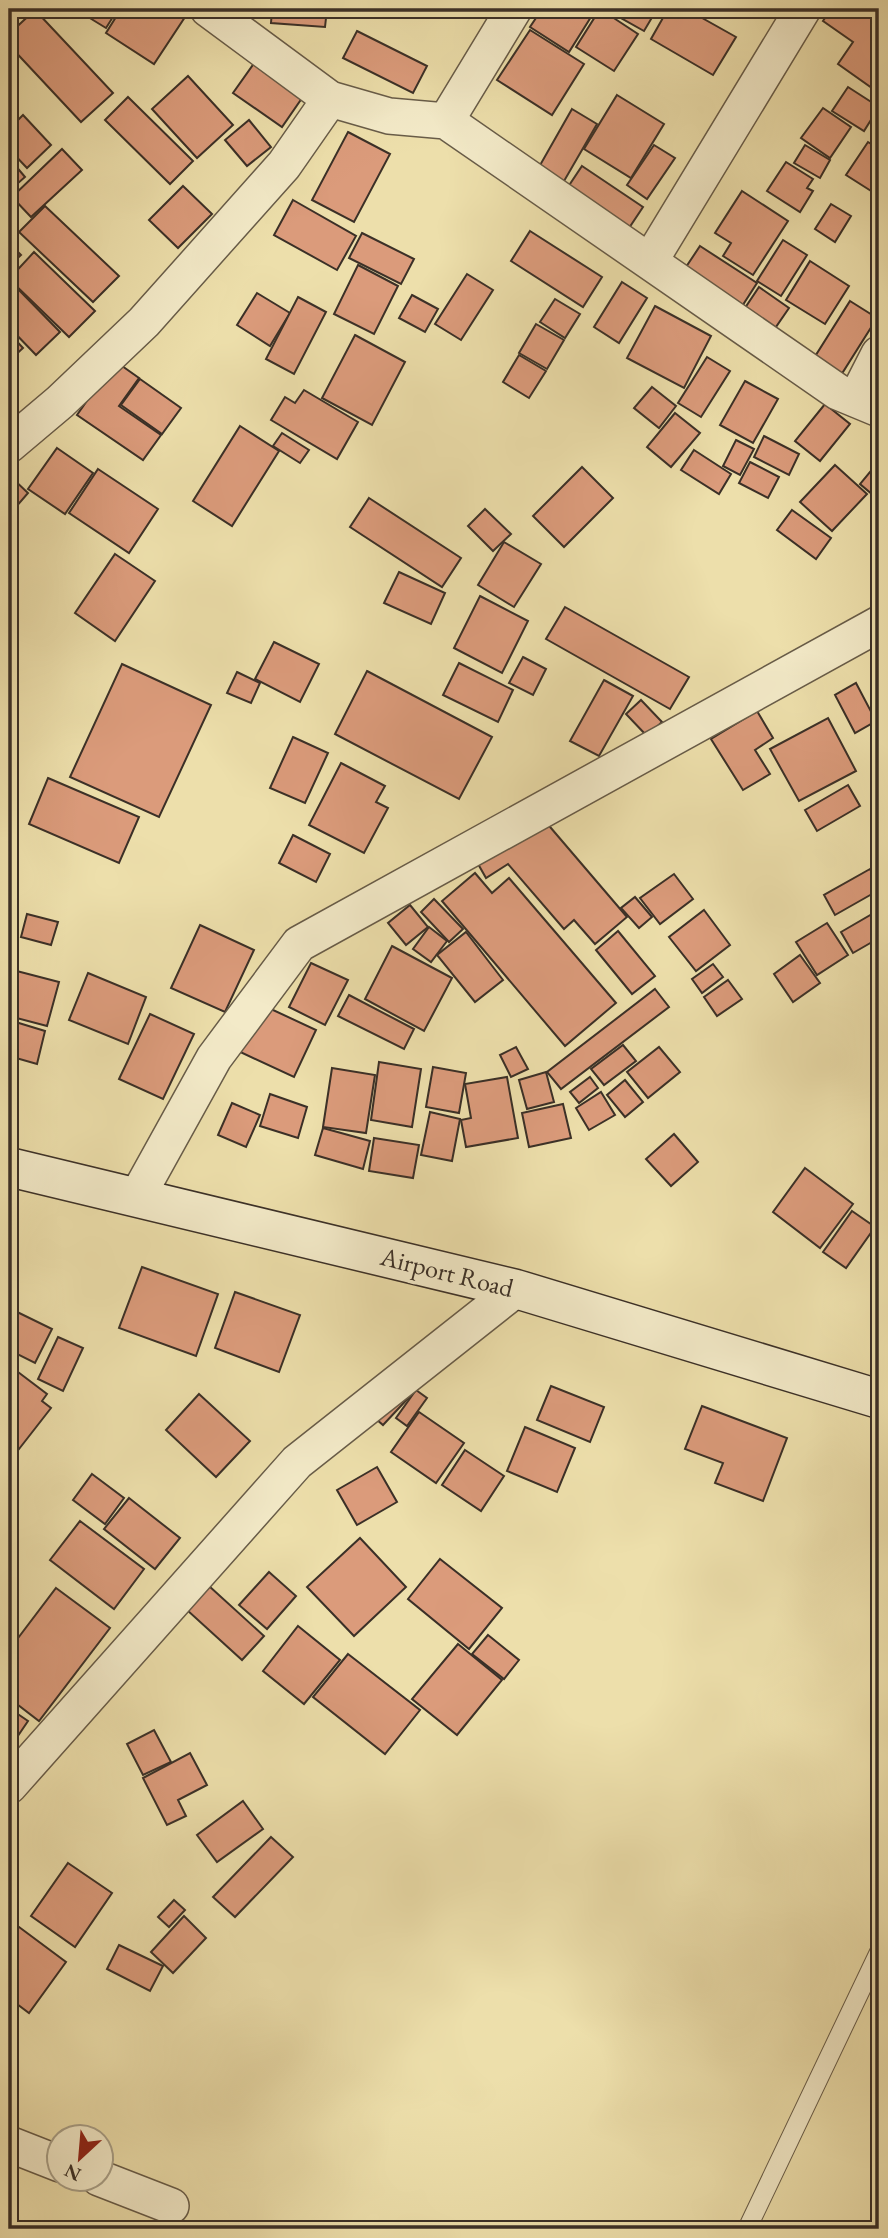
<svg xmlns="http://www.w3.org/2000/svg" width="888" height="2238" viewBox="0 0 888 2238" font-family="'EB Garamond',serif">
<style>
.building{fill:#db9b7b;stroke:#3b3027;stroke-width:2}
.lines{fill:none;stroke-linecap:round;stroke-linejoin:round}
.service-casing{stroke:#685c48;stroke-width:20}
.minor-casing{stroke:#685c48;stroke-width:38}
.secondary-casing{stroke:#3b3027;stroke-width:41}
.service{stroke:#f3eac8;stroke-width:18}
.minor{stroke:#f3eac8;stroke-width:35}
.secondary{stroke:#f3eac8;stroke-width:38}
.labels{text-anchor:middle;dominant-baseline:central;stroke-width:7;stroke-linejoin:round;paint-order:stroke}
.street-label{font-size:26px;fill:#3b3027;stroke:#f3eac8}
</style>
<rect width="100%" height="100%" fill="#eddfab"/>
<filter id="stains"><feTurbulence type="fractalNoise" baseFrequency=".00286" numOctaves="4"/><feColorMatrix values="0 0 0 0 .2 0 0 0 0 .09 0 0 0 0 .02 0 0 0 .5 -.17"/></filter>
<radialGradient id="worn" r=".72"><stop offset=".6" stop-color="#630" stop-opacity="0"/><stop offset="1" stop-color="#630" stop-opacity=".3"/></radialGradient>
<g class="building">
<polygon points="82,9 118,9 106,28 80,12"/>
<polygon points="121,9 186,9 189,11 154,64 106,33"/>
<polygon points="272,9 327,9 325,27 271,23"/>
<polygon points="542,9 596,9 569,52 530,27"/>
<polygon points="600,9 638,34 614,71 576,47"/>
<polygon points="626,9 657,9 644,31 621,18"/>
<polygon points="668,9 686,9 736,37 713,75 651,39"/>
<polygon points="831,9 879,9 879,93 838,64 853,42 823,21"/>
<polygon points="35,10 113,93 81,122 9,45 9,34"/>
<polygon points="530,30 584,64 552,115 497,80"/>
<polygon points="357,31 427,66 413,93 343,58"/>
<polygon points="262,52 311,85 282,127 233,93"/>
<polygon points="188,76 233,125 197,158 152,109"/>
<polygon points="848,87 879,107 864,131 832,111"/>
<polygon points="617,95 664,124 631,178 584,149"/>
<polygon points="128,97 193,161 170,184 105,120"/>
<polygon points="823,108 851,127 830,158 801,138"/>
<polygon points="572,109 597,124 560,188 535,174"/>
<polygon points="23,115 51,145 27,168 9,149 9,129"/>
<polygon points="249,120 271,147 247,166 225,140"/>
<polygon points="348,132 390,154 354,222 312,200"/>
<polygon points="868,142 879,149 879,196 846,175"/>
<polygon points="654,145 675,158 647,199 627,185"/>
<polygon points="805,145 830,160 820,178 794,163"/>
<polygon points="62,149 82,170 31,217 12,197"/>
<polygon points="9,158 25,177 9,191"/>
<polygon points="786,162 813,179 807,188 813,191 800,212 767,191"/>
<polygon points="582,166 643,207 625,234 564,193"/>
<polygon points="183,186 212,214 178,248 149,220"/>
<polygon points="742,191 788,221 753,275 723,256 731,243 715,233"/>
<polygon points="293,200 356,236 337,270 274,235"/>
<polygon points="831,204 851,216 835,242 815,229"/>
<polygon points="45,206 119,276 93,302 19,232"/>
<polygon points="530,231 602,277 583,307 511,261"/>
<polygon points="362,233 414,259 401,284 349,258"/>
<polygon points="783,240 807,255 781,296 757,281"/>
<polygon points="9,243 21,255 9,266"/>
<polygon points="700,246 757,283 737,314 680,276"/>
<polygon points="34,252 95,311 69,337 9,279"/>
<polygon points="810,261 849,286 825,324 786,300"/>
<polygon points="358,265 398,286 374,334 334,314"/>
<polygon points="467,274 493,290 461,340 435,324"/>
<polygon points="622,282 647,298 619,343 594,327"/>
<polygon points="15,286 60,332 36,355 9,327 9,292"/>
<polygon points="759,287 789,308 769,337 739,317"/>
<polygon points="257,293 290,313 270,346 237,325"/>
<polygon points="412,295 438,309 425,332 399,318"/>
<polygon points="298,297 326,312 294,374 266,359"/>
<polygon points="555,299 580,314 565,338 540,322"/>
<polygon points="850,301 877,318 836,383 809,366"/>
<polygon points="655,306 711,336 684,388 627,358"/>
<polygon points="536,324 564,340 547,369 519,353"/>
<polygon points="9,333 23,348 9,361"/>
<polygon points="355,335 405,362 372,425 322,398"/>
<polygon points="519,355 546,371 529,398 503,382"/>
<polygon points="707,357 730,371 701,417 678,403"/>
<polygon points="115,361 139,378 119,406 161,435 143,460 77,415"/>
<polygon points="140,379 181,408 162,434 121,405"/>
<polygon points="745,381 778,399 753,443 720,425"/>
<polygon points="652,387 676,406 659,428 634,408"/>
<polygon points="304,390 358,422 337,459 271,420 285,397 295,403"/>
<polygon points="825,404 850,424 820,461 795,441"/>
<polygon points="675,413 700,433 671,467 647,447"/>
<polygon points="240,426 279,451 232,526 193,501"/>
<polygon points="282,433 309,450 300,463 273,446"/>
<polygon points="764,436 799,454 789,475 754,457"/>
<polygon points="736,440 754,449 740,475 723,466"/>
<polygon points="57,448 93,473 65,514 28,489"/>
<polygon points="694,450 731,474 719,494 681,470"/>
<polygon points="879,461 879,500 860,484"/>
<polygon points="750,462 779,477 768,498 739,483"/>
<polygon points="835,465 867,494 832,531 800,502"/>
<polygon points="582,467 613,498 564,547 533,516"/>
<polygon points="98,469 158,509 129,553 69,513"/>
<polygon points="9,475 28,493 9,515"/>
<polygon points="369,498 461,558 442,587 350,527"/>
<polygon points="485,509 511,534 493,551 468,526"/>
<polygon points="792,510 831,538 816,559 777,530"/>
<polygon points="504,542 541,564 514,607 478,585"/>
<polygon points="115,554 155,581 115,641 75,613"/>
<polygon points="399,572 445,593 431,624 384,603"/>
<polygon points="480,596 528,621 502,673 454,648"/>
<polygon points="565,607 689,677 670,709 546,639"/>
<polygon points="274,642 319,664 300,702 255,679"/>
<polygon points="523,657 546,669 533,695 509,683"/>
<polygon points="459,663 513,690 498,722 443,695"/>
<polygon points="122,664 211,705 159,817 70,777"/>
<polygon points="367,671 492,737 459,799 335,734"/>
<polygon points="237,672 260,683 251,703 227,693"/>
<polygon points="604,680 633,696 599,756 570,741"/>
<polygon points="856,683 876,721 855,733 835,695"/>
<polygon points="641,700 662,722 647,736 626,714"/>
<polygon points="757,711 773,738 755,750 770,774 743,790 711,739"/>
<polygon points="828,718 856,771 799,801 770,749"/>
<polygon points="293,737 328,753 305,803 270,788"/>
<polygon points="341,763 385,786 376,802 388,808 364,853 309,825"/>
<polygon points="48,778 139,817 119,863 29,824"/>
<polygon points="848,785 860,806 817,831 805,810"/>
<polygon points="539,814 627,917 595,944 574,920 564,929 508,864 486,878 473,855"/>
<polygon points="293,835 330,854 316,882 279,863"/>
<polygon points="870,869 879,885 879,890 835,915 824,895"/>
<polygon points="475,873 492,893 509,878 616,1003 565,1046 442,901"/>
<polygon points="674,874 693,899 660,924 640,898"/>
<polygon points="635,897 652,917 639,928 621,908"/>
<polygon points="434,899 463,929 449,942 421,912"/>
<polygon points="410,905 428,927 406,945 388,923"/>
<polygon points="704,910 730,945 696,971 669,937"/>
<polygon points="879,910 879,938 853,953 841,932"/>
<polygon points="27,914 58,922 51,945 21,937"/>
<polygon points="827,923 848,955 817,975 796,942"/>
<polygon points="200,925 254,950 225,1012 171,988"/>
<polygon points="429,927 447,941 431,962 413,949"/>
<polygon points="618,931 655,976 632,994 596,950"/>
<polygon points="466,932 503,980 475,1002 437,955"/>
<polygon points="392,946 452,978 424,1031 365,999"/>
<polygon points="800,955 820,983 793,1002 774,974"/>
<polygon points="311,963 348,980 325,1025 289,1007"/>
<polygon points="713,964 723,977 702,993 692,979"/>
<polygon points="9,969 59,982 47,1026 9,1016"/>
<polygon points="88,973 146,997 128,1044 69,1020"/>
<polygon points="728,980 742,999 717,1016 704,997"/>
<polygon points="655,989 669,1007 561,1089 547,1072"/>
<polygon points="349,995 414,1029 404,1049 338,1016"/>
<polygon points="258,1003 316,1030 294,1077 236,1050"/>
<polygon points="150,1014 194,1034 163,1099 119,1079"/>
<polygon points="9,1020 45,1031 37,1064 9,1056"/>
<polygon points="623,1045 636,1061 604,1085 591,1069"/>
<polygon points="516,1047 528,1069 511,1077 500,1055"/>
<polygon points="659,1047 680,1072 648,1098 627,1072"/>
<polygon points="379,1062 421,1069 412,1127 371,1120"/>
<polygon points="433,1067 466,1073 459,1113 426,1107"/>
<polygon points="332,1068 375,1075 366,1133 323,1127"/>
<polygon points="546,1072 554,1102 527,1109 519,1080"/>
<polygon points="507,1077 518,1138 466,1147 461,1120 471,1118 465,1084"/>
<polygon points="590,1077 598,1088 579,1103 570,1092"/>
<polygon points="625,1080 643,1102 625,1117 607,1095"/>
<polygon points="601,1092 615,1115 589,1130 576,1108"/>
<polygon points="270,1094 307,1107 298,1138 260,1126"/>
<polygon points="232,1103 260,1115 246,1147 218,1135"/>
<polygon points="563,1104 571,1138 529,1147 522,1113"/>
<polygon points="430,1112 460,1119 452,1161 421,1155"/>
<polygon points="323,1128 370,1141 363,1169 315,1155"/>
<polygon points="674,1134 698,1162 671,1186 646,1159"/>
<polygon points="374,1138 419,1145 413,1178 369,1171"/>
<polygon points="805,1168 853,1204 820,1248 773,1212"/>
<polygon points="852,1211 875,1227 846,1268 823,1252"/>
<polygon points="142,1267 218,1294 196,1356 119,1328"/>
<polygon points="235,1292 300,1315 279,1372 215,1348"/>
<polygon points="9,1308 52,1329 35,1363 9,1350"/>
<polygon points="58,1337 83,1348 63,1391 38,1379"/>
<polygon points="18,1372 47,1394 42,1401 51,1408 12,1458 9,1456 9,1385"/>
<polygon points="399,1380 413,1393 383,1425 369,1413"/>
<polygon points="551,1386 604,1407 590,1442 537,1420"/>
<polygon points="416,1390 427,1398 407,1426 396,1418"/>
<polygon points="199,1394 250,1441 216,1477 166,1430"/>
<polygon points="702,1406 787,1438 763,1501 715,1483 723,1463 685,1449"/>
<polygon points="419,1412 464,1443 436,1483 391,1452"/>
<polygon points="525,1427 575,1448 557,1492 507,1471"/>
<polygon points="465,1450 504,1476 481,1511 442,1485"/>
<polygon points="377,1467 397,1502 357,1525 337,1490"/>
<polygon points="92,1474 124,1498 105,1524 73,1500"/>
<polygon points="129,1498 180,1538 155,1569 104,1529"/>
<polygon points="80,1521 144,1569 114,1609 50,1560"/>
<polygon points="360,1538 406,1587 354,1636 307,1587"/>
<polygon points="440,1559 502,1608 469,1649 408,1599"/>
<polygon points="269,1572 296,1596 267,1629 239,1605"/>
<polygon points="209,1586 264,1636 242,1660 187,1610"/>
<polygon points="56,1588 110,1628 39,1721 9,1698 9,1650"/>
<polygon points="298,1626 340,1660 304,1704 263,1671"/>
<polygon points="488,1635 519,1660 504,1679 472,1654"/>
<polygon points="458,1644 502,1680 457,1735 412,1699"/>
<polygon points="348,1654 420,1710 385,1754 313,1697"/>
<polygon points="9,1708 28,1721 9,1749"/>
<polygon points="154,1730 171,1762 143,1775 127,1744"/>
<polygon points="190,1753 207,1785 178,1800 186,1816 167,1825 143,1778"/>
<polygon points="243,1801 263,1829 217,1862 197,1835"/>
<polygon points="271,1837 293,1857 235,1917 213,1897"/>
<polygon points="68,1863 112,1893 75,1947 31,1916"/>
<polygon points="174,1900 185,1910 169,1927 158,1917"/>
<polygon points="184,1916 206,1938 173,1973 151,1952"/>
<polygon points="15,1924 66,1962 29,2013 9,1998 9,1932"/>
<polygon points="119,1945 163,1966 150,1991 107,1969"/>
</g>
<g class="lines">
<defs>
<polyline id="service" points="747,2229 879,1952"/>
<g id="minor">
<polyline points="208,9 330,99 389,116 446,121 838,392 879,409"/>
<polyline points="446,121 514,9"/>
<polyline points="650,261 803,9"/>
<polyline points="856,399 879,354"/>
<polyline points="9,445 60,402 144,322 284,165 330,99"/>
<polyline points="137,1197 214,1058 299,944 879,624"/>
<polyline points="9,1786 297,1462 516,1289"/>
<polyline points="9,2144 60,2164"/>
<polyline points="99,2178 171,2206"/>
</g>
<polyline id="secondary" points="9,1167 516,1289 879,1399"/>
</defs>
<use href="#service" class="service-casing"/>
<use href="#minor" class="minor-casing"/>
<use href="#secondary" class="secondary-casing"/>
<use href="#service" class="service"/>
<use href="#minor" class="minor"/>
<use href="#secondary" class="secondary"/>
</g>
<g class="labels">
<g class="street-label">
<text transform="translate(447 1272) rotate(14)">Airport Road</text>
</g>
</g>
<rect width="888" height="2238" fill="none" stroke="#eddfab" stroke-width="35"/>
<rect x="10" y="10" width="867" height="2217" fill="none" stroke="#3b3027" stroke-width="3.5"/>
<rect x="18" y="18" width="853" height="2203" fill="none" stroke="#3b3027" stroke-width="2"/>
<g transform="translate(80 2158) rotate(206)"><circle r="33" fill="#f3eac8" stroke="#a9a088" stroke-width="2"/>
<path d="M0-5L12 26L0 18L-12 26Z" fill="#8f2418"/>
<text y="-10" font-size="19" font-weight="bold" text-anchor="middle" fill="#3b3027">N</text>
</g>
<rect width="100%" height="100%" filter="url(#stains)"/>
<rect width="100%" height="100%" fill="url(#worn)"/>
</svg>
